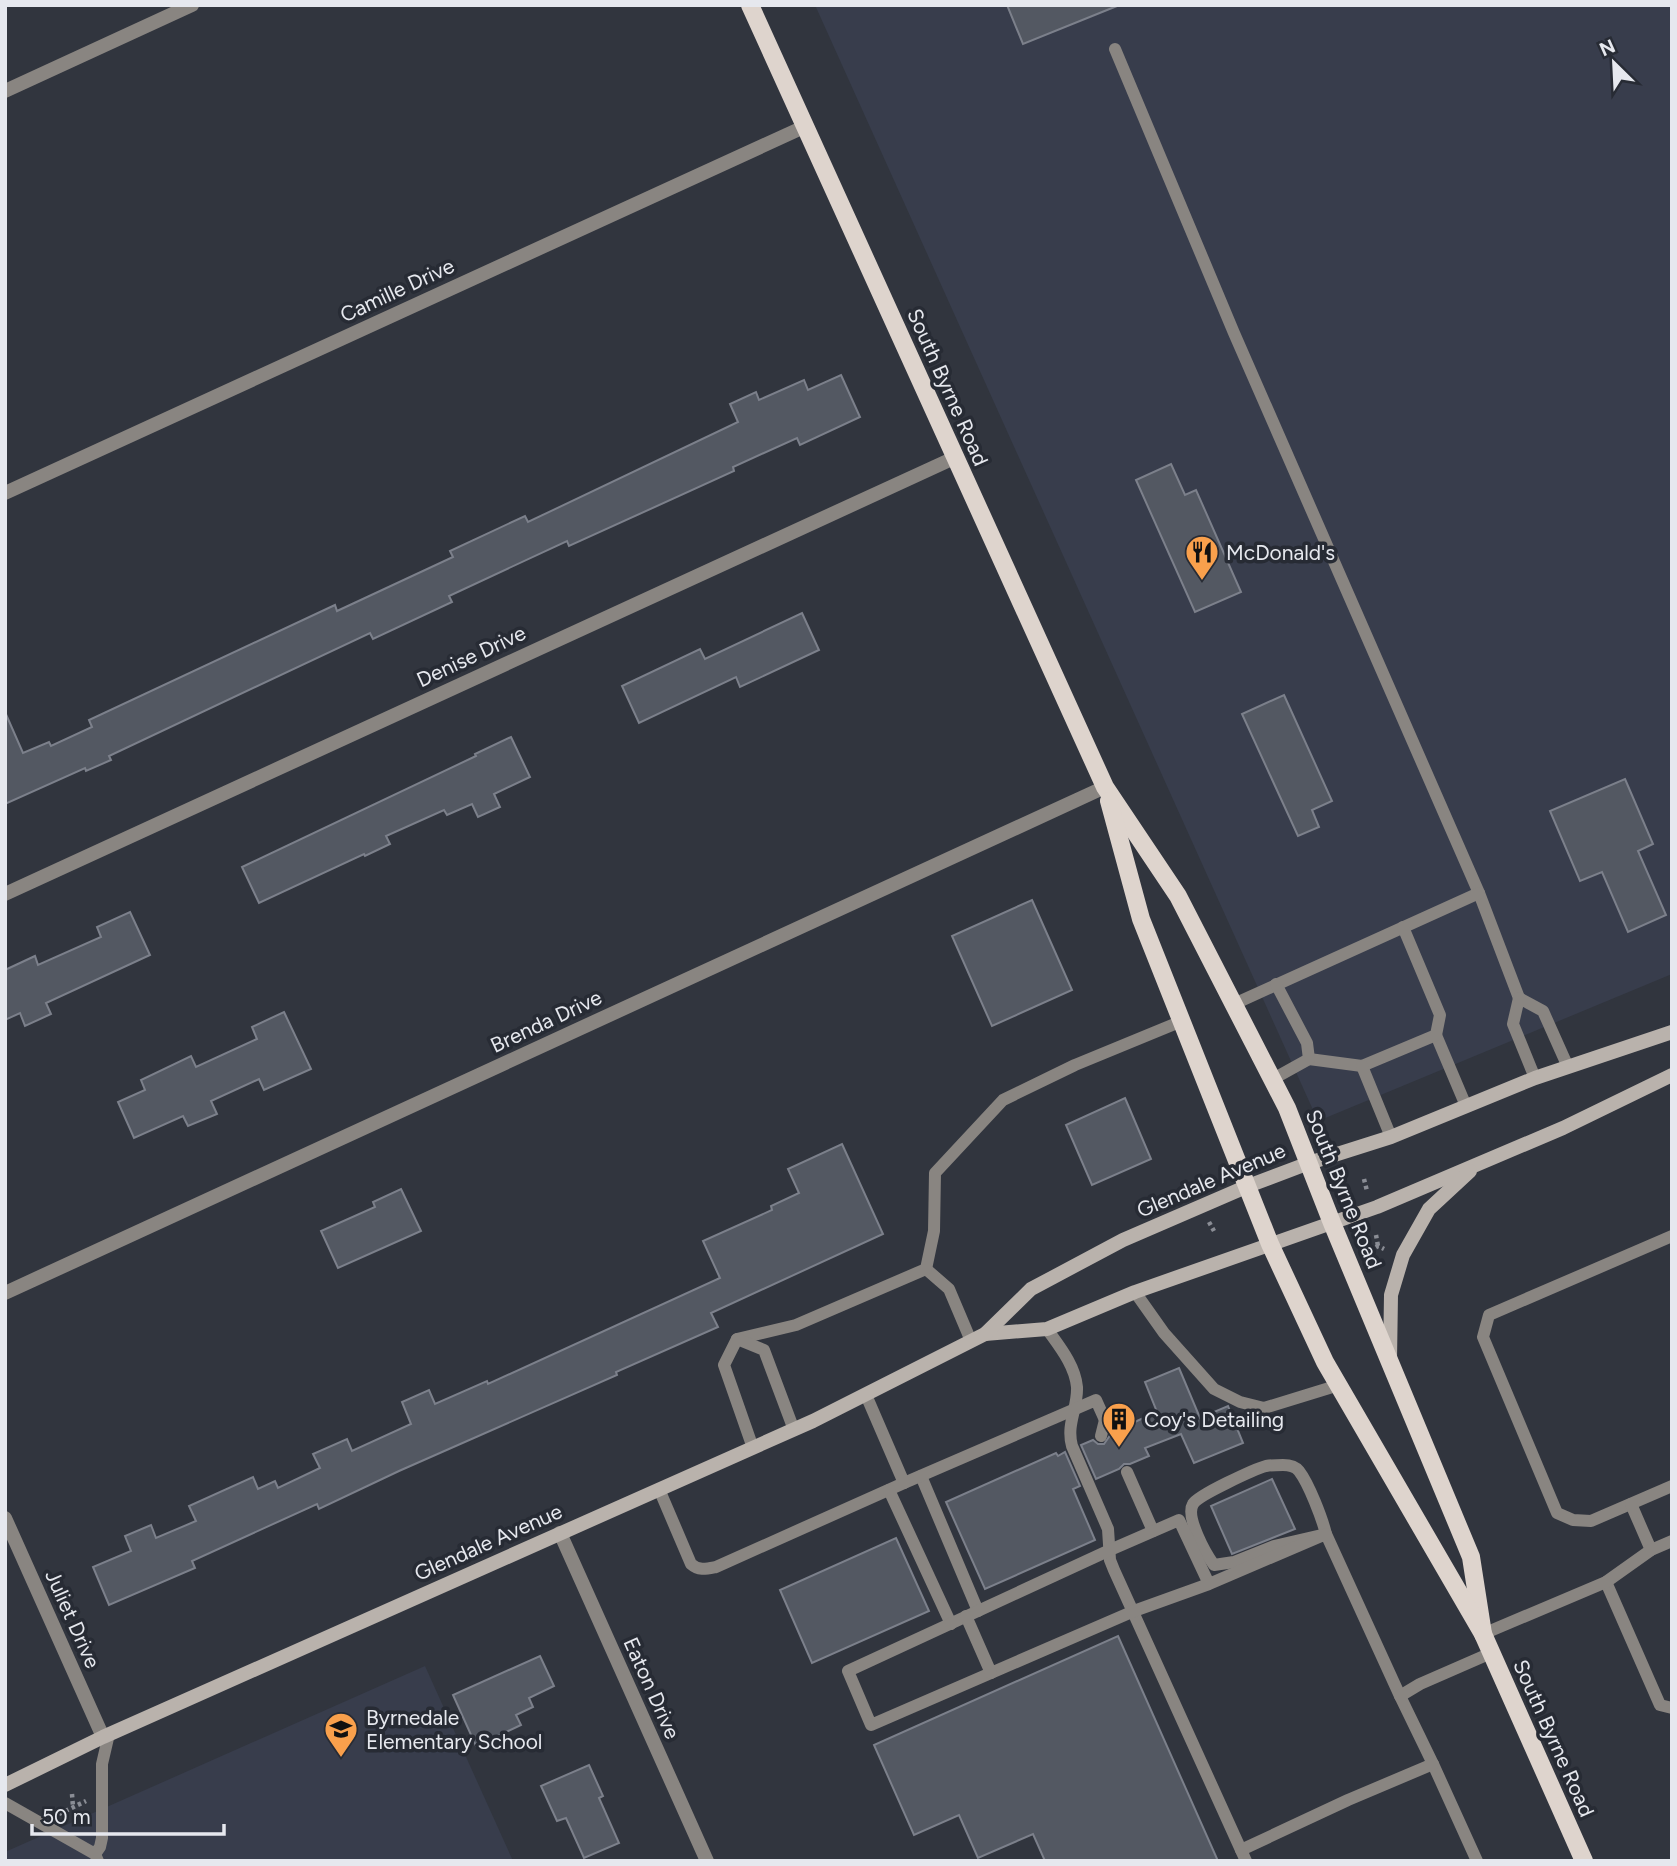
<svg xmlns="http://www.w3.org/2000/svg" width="1677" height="1866" viewBox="0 0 1677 1866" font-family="Figtree,sans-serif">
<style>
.built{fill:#383d4c}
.building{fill:#535862;stroke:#7c808b;stroke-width:2}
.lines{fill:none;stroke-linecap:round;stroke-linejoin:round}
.path{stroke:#8a8d95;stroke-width:4.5;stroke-dasharray:3.5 3.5;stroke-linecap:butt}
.lane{stroke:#898581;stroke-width:12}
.street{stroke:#898581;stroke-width:14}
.secondary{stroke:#b9b2ac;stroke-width:14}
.primary{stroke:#ded4cd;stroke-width:18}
.labels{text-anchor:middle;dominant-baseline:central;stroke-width:7;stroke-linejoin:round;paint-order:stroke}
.street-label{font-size:21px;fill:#e6e8ee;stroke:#272b34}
.poi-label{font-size:21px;fill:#e6e8ee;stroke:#272b34;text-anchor:start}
</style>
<rect width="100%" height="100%" fill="#31353e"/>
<g class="built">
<polygon points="815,5 1672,5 1672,974 1318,1121"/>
<polygon points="425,1666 513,1861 5,1861 5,1852"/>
</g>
<g class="building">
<polygon points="1007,5 1117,5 1117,6 1023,44"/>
<polygon points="841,375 860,417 800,445 797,438 733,467 734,471 569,546 567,541 449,596 452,602 373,639 370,633 109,756 111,760 86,771 85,768 5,804 5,712 23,753 49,742 51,746 92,727 89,720 335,605 337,611 453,557 450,551 525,516 528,522 738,422 730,404 756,392 759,400 804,380 808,390"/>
<polygon points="1171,464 1185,495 1196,490 1241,592 1195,612 1136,480"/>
<polygon points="802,613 819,650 740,687 736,677 639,723 622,686 700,649 705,659"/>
<polygon points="1284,695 1332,801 1312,810 1319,827 1298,836 1242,714"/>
<polygon points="511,737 530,777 494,794 500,807 478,817 472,804 447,815 444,810 386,836 390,844 365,856 364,854 259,903 242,867 476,756 475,754"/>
<polygon points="1625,779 1653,844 1638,851 1666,915 1628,932 1602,872 1580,881 1550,811"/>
<polygon points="1032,900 1072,990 992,1026 952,936"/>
<polygon points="130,912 150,955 46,1003 51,1014 25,1026 20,1013 5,1020 5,970 35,956 38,965 101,937 97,927"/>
<polygon points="284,1012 311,1069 264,1090 259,1079 211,1101 217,1114 188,1126 183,1116 134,1138 118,1102 145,1090 141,1080 191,1056 196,1067 257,1039 252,1027"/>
<polygon points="1125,1098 1151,1159 1092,1185 1066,1125"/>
<polygon points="842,1144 883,1234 711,1313 718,1327 616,1372 617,1375 399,1471 319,1509 317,1504 192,1561 195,1568 109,1605 93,1567 131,1551 125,1536 151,1525 156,1538 196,1521 189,1506 253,1477 258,1489 275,1481 278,1488 320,1468 313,1454 347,1439 352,1451 411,1424 402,1402 429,1390 435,1404 487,1381 488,1384 720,1278 703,1241 772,1210 771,1206 799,1193 788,1169"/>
<polygon points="401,1189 421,1231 338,1268 321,1231 375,1207 373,1202"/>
<polygon points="1179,1368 1200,1418 1228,1406 1243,1443 1194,1463 1181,1434 1145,1448 1149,1456 1130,1464 1124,1464 1119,1469 1096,1479 1081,1445 1093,1440 1098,1444 1104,1444 1111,1434 1119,1438 1124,1437 1128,1433 1128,1425 1157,1412 1145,1382"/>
<polygon points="1065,1452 1080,1486 1073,1489 1095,1540 985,1589 946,1502 1056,1453 1058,1456"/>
<polygon points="1272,1479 1295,1529 1232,1554 1211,1506"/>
<polygon points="896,1538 929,1611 812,1663 780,1590"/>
<polygon points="1118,1636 1218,1861 1045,1861 1033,1834 978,1858 959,1815 914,1835 874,1745"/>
<polygon points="540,1656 554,1686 529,1698 533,1707 516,1715 521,1725 476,1746 453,1695"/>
<polygon points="589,1765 603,1796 599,1798 619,1843 584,1858 566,1818 557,1821 541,1786"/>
</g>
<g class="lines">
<g class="path">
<polyline points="1364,1179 1367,1191"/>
<polyline points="1209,1222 1214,1231"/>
<polyline points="1376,1235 1378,1246"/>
<polyline points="1370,1251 1378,1246 1384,1249"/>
<polyline points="72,1794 73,1807"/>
<polyline points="59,1814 86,1801"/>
</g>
<g class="lane">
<polyline points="1115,49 1234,333 1479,893 1519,998"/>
<polyline points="1234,1004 1479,893"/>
<polyline points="1436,1035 1466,1106"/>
<polyline points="1309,1059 1362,1066 1436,1035 1440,1015 1403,927"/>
<polyline points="1362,1066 1391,1137"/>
<polyline points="1535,1078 1513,1024 1519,998 1543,1011 1568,1067"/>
<polyline points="1273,1079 1309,1059 1307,1043 1276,984"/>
<polyline points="1672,1236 1489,1315 1483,1337 1557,1513 1573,1520 1591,1521 1672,1486"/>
<polyline points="926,1269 949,1289 971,1341"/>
<polyline points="1135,1292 1164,1333 1214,1389 1240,1402 1264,1408 1339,1385"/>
<path d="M1047,1329C1059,1346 1075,1365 1077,1387C1078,1408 1066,1424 1072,1446L1108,1529L1110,1560L1114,1570L1246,1861"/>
<polyline points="737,1339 796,1325 926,1269 934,1231 935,1173 1003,1100 1075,1065 1182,1021"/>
<polyline points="1101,1436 1105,1420"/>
<polyline points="753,1448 724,1365 737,1339 764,1350 794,1430"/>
<path d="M1283,1465C1289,1465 1295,1466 1299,1471C1309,1484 1322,1518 1326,1534L1274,1546L1234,1562L1214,1565C1206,1554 1185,1517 1193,1504C1198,1495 1255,1469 1266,1466C1272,1465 1278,1465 1283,1465Z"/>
<polyline points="1127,1472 1153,1531"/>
<polyline points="921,1476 978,1611"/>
<polyline points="904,1483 1096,1400 1105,1420 1120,1429"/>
<path d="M659,1489L691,1564C699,1571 706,1569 716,1567L904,1483L866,1395"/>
<polyline points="889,1490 951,1624"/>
<polyline points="1631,1504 1651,1550"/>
<polyline points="1606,1582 1660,1705 1672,1708"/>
<polyline points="1209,1584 1179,1520 1110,1550 848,1671 871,1725 1134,1611 1209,1584 1326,1534 1400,1696"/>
<polyline points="966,1616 991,1673"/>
<polyline points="1483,1634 1606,1582 1651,1550 1672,1541"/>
<polyline points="1433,1764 1477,1861"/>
<polyline points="5,1803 95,1854 98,1861"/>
<polyline points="1241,1850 1348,1800 1433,1764 1400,1696 1420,1684 1491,1653"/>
<polyline points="95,1854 100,1847 102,1838 102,1764 109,1734"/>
</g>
<g class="street">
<polyline points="5,91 192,5"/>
<polyline points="5,493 806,126"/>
<polyline points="5,894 954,458"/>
<polyline points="5,1293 1105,787"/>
<polyline points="5,1518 103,1737"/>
<polyline points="560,1533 707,1861"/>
</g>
<g class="secondary">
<polyline points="985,1334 1047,1329 1135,1292 1377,1207 1563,1128 1672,1075"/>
<polyline points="1390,1359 1391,1295 1403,1255 1429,1209 1470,1171"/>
<polyline points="5,1785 103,1737 813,1421 985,1334 1031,1289 1123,1240 1248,1186 1309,1163 1391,1137 1535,1078 1672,1032"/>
</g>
<g class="primary">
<polyline points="750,5 1105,787 1178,896 1287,1108 1332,1223 1471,1557 1483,1634"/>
<polyline points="1109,801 1141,919 1270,1244 1325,1362 1483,1634 1584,1861"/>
</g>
</g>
<defs>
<symbol id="restaurant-pin" viewBox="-11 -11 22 30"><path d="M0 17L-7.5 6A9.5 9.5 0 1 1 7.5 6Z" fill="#f9a04c" stroke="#272b34"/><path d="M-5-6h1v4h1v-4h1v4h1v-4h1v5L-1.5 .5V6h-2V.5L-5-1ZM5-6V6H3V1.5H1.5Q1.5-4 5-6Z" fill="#111"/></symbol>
<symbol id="building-pin" viewBox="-11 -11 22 30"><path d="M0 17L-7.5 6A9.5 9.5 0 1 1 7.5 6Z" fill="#f9a04c" stroke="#272b34"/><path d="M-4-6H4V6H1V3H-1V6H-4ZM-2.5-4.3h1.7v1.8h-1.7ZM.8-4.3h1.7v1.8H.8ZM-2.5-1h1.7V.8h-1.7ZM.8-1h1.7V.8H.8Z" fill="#111"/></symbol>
<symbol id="school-pin" viewBox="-11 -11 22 30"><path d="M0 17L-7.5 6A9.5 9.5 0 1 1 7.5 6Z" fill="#f9a04c" stroke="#272b34"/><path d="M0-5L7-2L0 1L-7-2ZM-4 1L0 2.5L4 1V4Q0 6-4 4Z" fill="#111"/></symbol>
</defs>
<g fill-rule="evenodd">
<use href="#restaurant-pin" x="1183" y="533" width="38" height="52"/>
<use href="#building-pin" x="1100" y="1400" width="38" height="52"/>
<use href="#school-pin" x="322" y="1710" width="38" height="52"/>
</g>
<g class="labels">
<g class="street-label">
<text transform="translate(397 290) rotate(-25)">Camille Drive</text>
<text transform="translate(948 387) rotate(66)">South Byrne Road</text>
<text transform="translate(471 656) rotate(-25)">Denise Drive</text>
<text transform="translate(546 1021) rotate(-25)">Brenda Drive</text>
<text transform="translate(1211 1180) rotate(-23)">Glendale Avenue</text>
<text transform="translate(1344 1189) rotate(68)">South Byrne Road</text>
<text transform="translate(488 1542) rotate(-24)">Glendale Avenue</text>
<text transform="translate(73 1619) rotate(66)">Juliet Drive</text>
<text transform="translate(652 1688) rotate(66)">Eaton Drive</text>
<text transform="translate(1554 1738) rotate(66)">South Byrne Road</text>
</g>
<g class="poi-label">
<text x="1226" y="552">McDonald's</text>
<text x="1144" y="1419">Coy's Detailing</text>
<text x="366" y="1717">Byrnedale<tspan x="366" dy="24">Elementary School</tspan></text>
</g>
</g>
<rect width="1677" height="1866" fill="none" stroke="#e6e8ee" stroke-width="14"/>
<g transform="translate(1614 63) rotate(336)" stroke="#272b34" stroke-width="5" paint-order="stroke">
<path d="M0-5L12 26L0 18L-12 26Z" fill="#e6e8ee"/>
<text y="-10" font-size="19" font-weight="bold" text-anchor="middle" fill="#e6e8ee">N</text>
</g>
<path d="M32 1824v10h192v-10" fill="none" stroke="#e6e8ee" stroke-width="3.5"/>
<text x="42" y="1824" font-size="21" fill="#e6e8ee" stroke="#272b34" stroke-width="5" paint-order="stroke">50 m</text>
</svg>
